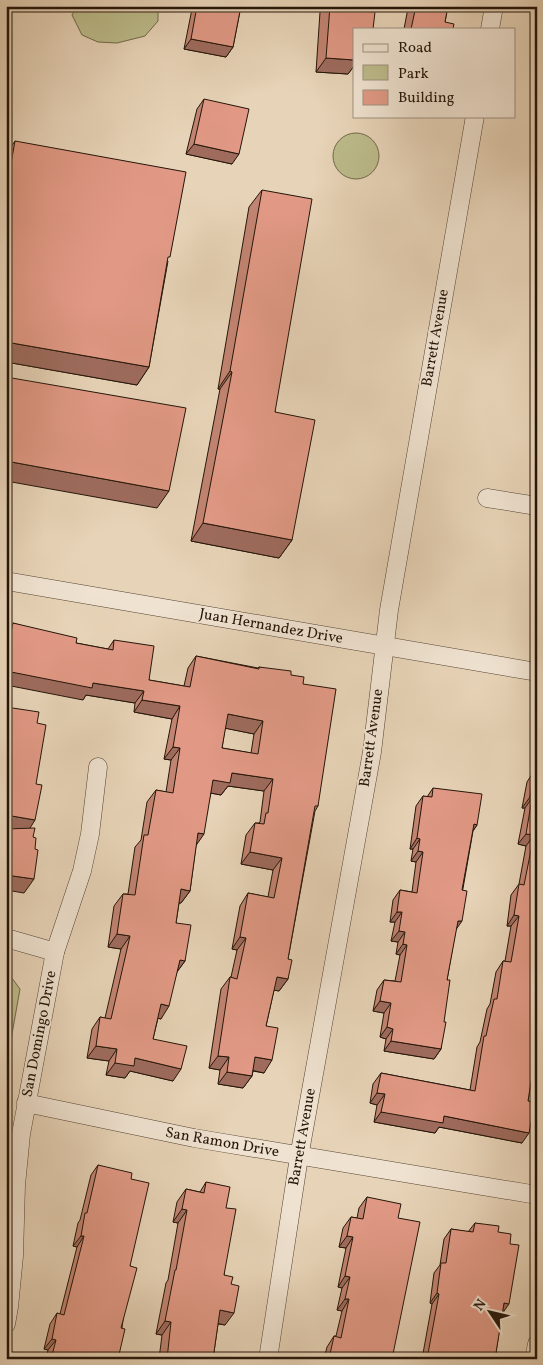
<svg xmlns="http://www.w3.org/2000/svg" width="543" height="1365" viewBox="0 0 543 1365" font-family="Vollkorn,serif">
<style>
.green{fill:#bcbb8a;stroke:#70684a}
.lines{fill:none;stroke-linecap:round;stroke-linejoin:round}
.street-casing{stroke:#554434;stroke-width:19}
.street{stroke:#efe2d0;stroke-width:18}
.wall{fill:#c28472;stroke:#241509;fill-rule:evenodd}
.shaded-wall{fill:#9e6b5d;stroke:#241509}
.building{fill:#e19985;stroke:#241509;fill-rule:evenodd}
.labels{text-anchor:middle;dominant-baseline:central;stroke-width:4;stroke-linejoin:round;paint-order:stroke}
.street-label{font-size:15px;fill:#241509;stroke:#efe2d0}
</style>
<rect width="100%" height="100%" fill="#e7d3b7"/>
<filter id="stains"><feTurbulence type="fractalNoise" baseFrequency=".004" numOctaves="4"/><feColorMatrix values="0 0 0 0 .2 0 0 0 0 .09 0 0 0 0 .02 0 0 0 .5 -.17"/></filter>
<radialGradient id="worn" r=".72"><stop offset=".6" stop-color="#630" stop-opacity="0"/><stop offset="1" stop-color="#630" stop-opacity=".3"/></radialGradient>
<g class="green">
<polygon points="77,6 158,6 158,21 145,36 117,43 98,42 82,35 72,15"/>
<circle cx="356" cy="156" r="23"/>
<polygon points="6,970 20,989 6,1068"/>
</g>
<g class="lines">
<defs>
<g id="street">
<polyline points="490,29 494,6"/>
<polyline points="487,498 537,506"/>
<polyline points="6,581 537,672"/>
<polyline points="6,938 55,952"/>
<polyline points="26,1103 194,1138 537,1195"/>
<polyline points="6,1324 9,1307 14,1256 16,1185 21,1134 55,952 82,871 90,834 98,767"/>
<polyline points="268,1359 299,1157 372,752 389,610 475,116"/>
<polyline points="534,1359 537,1344"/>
</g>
</defs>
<use href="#street" class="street-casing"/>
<use href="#street" class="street"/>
</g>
<g class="wall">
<polygon points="194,6 241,6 233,47 226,57 184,49 192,9"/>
<polygon points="324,6 359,6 354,29 354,66 348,74 316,72 320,12"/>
<polygon points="410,6 448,6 445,22 453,29 404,29 408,8"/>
<polygon points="204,99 232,164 186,154 197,109"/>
<polygon points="15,141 168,261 149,367 137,385 6,362 6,154"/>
<polygon points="262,190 275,412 292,540 279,558 191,541 220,389 218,389 249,207"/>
<path d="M13,623L76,643L108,649L114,640L149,680L184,686L188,668L196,656L258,668L259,667L291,675L303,684L318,806L315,811L288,959V979L279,991L274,990L266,1026L264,1073L253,1071L252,1076L243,1088L218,1084L220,1070L209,1068L221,989L230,977H231L237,950L232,949L240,906L248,893L268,897L273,870L241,864L246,835L255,823H259L260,822L264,791L228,786L221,795L211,793L196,845L190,891L181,903H179L176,923L185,961L177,972L161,1019L158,1018L153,1039L173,1081L130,1071L125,1078L106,1075L109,1061L87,1058L92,1029L100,1017L105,1018L121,949L108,947L114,906L123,894H128L135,847L141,840L147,802L156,790L166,792L171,760L164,759L172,719L134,712L135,703L86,695L83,700L7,632ZM225,728L254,734L251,753L222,748Z"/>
<polygon points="534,771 537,772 537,1074 536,1075 532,1074 522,1143 439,1127 435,1133 374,1122 377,1105 370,1103 373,1084 381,1073 470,1090 477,1047 480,1042 487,1009 490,1004 496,972 503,961 505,961 511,926 507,926 511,895 519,884 526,846 518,844 525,808 522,808 527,782"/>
<polygon points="433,788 477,825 473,831 447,980 441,1049 434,1059 384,1051 386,1039 380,1037 384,1013 373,1011 377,990 384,980 395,981 400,955 396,954 398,942 391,941 395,922 390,922 393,900 400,890 412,892 416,862 411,861 413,849 410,849 416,806 423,796 427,797"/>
<polygon points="98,1165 131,1179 130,1266 118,1359 46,1359 48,1350 44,1349 50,1324 57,1313 60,1314 77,1247 73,1246 78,1223 80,1220 91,1175"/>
<polygon points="206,1182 226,1208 224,1275 231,1284 225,1325 218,1324 213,1359 159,1359 162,1335 156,1334 166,1283 168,1280 178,1223 173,1222 177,1202 186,1189 200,1192"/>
<polygon points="367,1197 398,1218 392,1359 324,1359 327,1347 334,1336 336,1336 342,1311 337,1310 342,1288 338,1287 346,1248 339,1247 343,1228 351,1217 357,1218 359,1208"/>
<polygon points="475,1223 498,1232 510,1244 502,1313 495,1359 422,1359 432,1304 430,1303 434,1273 440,1265 444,1239 451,1229 468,1232"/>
</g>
<g class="shaded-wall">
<polygon points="191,39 233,47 226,57 184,49"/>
<polygon points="326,58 354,60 354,66 348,74 316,72"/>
<polygon points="194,144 239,154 232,164 186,154"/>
<polygon points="6,342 149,367 137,385 6,362"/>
<polygon points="230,371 232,372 220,389 218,389"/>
<polygon points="6,461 169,491 157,508 6,481"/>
<polygon points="203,523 292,540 279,558 191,541"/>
<polygon points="6,671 93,683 144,691 135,703 86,695 83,700 6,685"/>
<polygon points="142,700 180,706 172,719 134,712"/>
<polygon points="228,714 263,721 254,734 219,727"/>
<polygon points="173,747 180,748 171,760 164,759"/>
<polygon points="232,773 273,779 264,791 228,786 221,795 205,792 213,780"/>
<polygon points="530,797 532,798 525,808 522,808"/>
<polygon points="6,815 35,820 27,833 6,829"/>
<polygon points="474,824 477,825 470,835"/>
<polygon points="198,833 204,834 195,847"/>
<polygon points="526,834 534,835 526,846 518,844"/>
<polygon points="417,838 420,839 413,849 410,849"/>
<polygon points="418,851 423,852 416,862 411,861"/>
<polygon points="250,852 282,858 273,870 241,864"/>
<polygon points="6,875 34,879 24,893 6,890"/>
<polygon points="181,889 190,891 181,903 173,902"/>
<polygon points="397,912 402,912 395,922 390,922"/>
<polygon points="514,915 519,916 511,926 507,926"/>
<polygon points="458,921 462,921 455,931"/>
<polygon points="399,931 405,932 398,942 391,941"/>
<polygon points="117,934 130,936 121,949 108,947"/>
<polygon points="240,937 246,938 237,950 232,949"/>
<polygon points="403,944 407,945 400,955 396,954"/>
<polygon points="180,960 185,961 176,973"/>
<polygon points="277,977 288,979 279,991 268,989"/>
<polygon points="380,1001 391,1003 384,1013 373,1011"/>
<polygon points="161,1004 169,1006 161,1019 152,1017"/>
<polygon points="387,1027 393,1029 386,1039 380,1037"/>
<polygon points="391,1041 441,1049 434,1059 384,1051"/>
<polygon points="96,1046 117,1049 109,1061 87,1058"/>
<polygon points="218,1056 229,1057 220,1070 209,1068"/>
<polygon points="255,1057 272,1060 264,1073 246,1069"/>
<polygon points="135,1058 181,1069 173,1081 130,1071 125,1078 106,1075 115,1063"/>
<polygon points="534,1063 537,1063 537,1074 536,1075 527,1073"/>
<polygon points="227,1072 252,1076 243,1088 218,1084"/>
<polygon points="377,1093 385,1094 377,1105 370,1103"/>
<polygon points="381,1112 444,1116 529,1133 522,1143 439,1127 435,1133 374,1122"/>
<polygon points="182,1209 187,1210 178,1223 173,1222"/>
<polygon points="81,1236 84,1236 77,1247 73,1246"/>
<polygon points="347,1236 353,1237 346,1248 339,1247"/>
<polygon points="345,1276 350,1277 342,1288 338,1287"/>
<polygon points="437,1293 439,1294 432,1304 430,1303"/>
<polygon points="345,1299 349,1299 342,1311 337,1310"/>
<polygon points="504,1303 509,1304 502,1314"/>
<polygon points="220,1310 234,1313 225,1325 211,1322"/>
<polygon points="165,1321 171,1322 162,1335 156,1334"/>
<polygon points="52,1339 56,1340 48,1350 44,1349"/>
<polygon points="330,1354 333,1355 331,1359 327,1359"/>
</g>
<g class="building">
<polygon points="197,6 241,6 233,47 191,39"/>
<polygon points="330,6 359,6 359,11 375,12 373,29 354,29 354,60 326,58"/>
<polygon points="416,6 448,6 445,22 454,24 453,29 411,29"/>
<polygon points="204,99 249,109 239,154 194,144"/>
<polygon points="15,141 186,172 170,257 168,257 149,367 6,342 6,191"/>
<polygon points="262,190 312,199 275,412 315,420 292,540 203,523 232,372 230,371"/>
<polygon points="6,377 186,408 169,491 6,461"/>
<path d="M13,623L77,638L76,643L113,650L114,640L154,646L149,680L190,687L196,656L259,669V667L291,671V675L304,677L303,684L336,689L318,806H315L288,959L292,960L288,979L277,977L266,1026L278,1028L272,1060L255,1057L252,1076L227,1072L229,1057L218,1056L230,977L237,979L246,938L240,937L248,893L274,898L282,858L250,852L255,823L264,824L266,813H268L273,779L232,773L230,783L213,780L204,834L198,833L190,891L181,889L176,923L191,925L185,961L180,960L169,1006L161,1004L153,1039L187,1046L181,1069L135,1058L134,1066L115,1063L117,1049L96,1046L100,1017L111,1019L130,936L117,934L123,894L135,895L144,835H148L156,790L173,793L180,748L173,747L180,706L142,700L144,691L93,683L92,688L6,671V631L11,632ZM228,714L263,721L258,754L222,748Z"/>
<polygon points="6,707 39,712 37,723 46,725 36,784 42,785 35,820 6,815"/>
<polygon points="534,771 537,772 537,1063 534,1063 528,1101 535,1102 529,1133 444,1116 443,1123 381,1112 385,1094 377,1093 381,1073 475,1091 484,1036 486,1036 494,999 497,999 503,961 511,962 519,916 514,915 519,884 524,885 534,835 526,834 532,798 530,797"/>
<polygon points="433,788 482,794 477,825 474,824 462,890 467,891 462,921 458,921 447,980 450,980 444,1022 446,1022 441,1049 391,1041 393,1029 387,1027 391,1003 380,1001 384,980 401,982 407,945 403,944 405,932 399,931 402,912 397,912 400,890 417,893 423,852 418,851 420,839 417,838 423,796 432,797"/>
<polygon points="35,828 33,837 36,838 35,849 38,850 34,879 6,875 6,829"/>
<polygon points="98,1165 132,1173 131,1179 149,1183 130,1266 137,1268 121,1328 125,1329 118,1359 51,1359 56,1340 52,1339 57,1313 64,1315 84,1236 81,1236 85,1213 87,1213"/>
<polygon points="206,1182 230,1187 226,1208 236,1209 224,1275 233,1277 231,1284 239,1286 234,1313 220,1310 213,1359 167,1359 171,1322 165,1321 175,1270 176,1270 187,1210 182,1209 186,1189 204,1193"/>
<polygon points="367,1197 401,1204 398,1218 420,1222 392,1359 333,1359 333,1355 330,1354 334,1336 341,1338 349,1299 345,1299 350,1277 345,1276 353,1237 347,1236 351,1217 363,1219"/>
<polygon points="475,1223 499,1226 498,1232 511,1234 510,1244 519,1245 509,1304 504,1303 495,1359 427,1359 439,1294 437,1293 441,1263 446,1263 451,1229 473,1232"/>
</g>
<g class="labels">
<g class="street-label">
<text transform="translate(436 338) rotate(-80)">Barrett Avenue</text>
<text transform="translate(271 627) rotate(10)">Juan Hernandez Drive</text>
<text transform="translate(372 738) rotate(-82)">Barrett Avenue</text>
<text transform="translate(40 1034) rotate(-79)">San Domingo Drive</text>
<text transform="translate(303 1137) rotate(-80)">Barrett Avenue</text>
<text transform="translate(222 1143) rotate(10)">San Ramon Drive</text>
</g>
</g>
<rect width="543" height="1365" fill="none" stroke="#e7d3b7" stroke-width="25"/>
<rect x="8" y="8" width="528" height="1350" fill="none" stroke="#241509" stroke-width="2.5"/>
<rect x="12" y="12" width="518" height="1340" fill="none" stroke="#241509"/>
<rect x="353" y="28" width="162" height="90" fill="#efe2d0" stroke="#9e9080"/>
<rect x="363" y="44" width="25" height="8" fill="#efe2d0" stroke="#9e9080"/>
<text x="398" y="52" font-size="15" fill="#241509">Road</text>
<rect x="363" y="65" width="25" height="15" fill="#bcbb8a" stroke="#9e9080"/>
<text x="398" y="78" font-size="15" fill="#241509">Park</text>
<rect x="363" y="90" width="25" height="15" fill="#e19985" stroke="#9e9080"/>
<text x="398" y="102" font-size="15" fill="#241509">Building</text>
<g transform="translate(490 1312) rotate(305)" stroke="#efe2d0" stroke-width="4" paint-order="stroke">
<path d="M0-4L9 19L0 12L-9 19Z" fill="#241509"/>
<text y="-8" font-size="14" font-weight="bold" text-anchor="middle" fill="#241509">N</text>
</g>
<rect width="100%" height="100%" filter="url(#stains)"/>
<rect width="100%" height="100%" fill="url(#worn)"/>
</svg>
